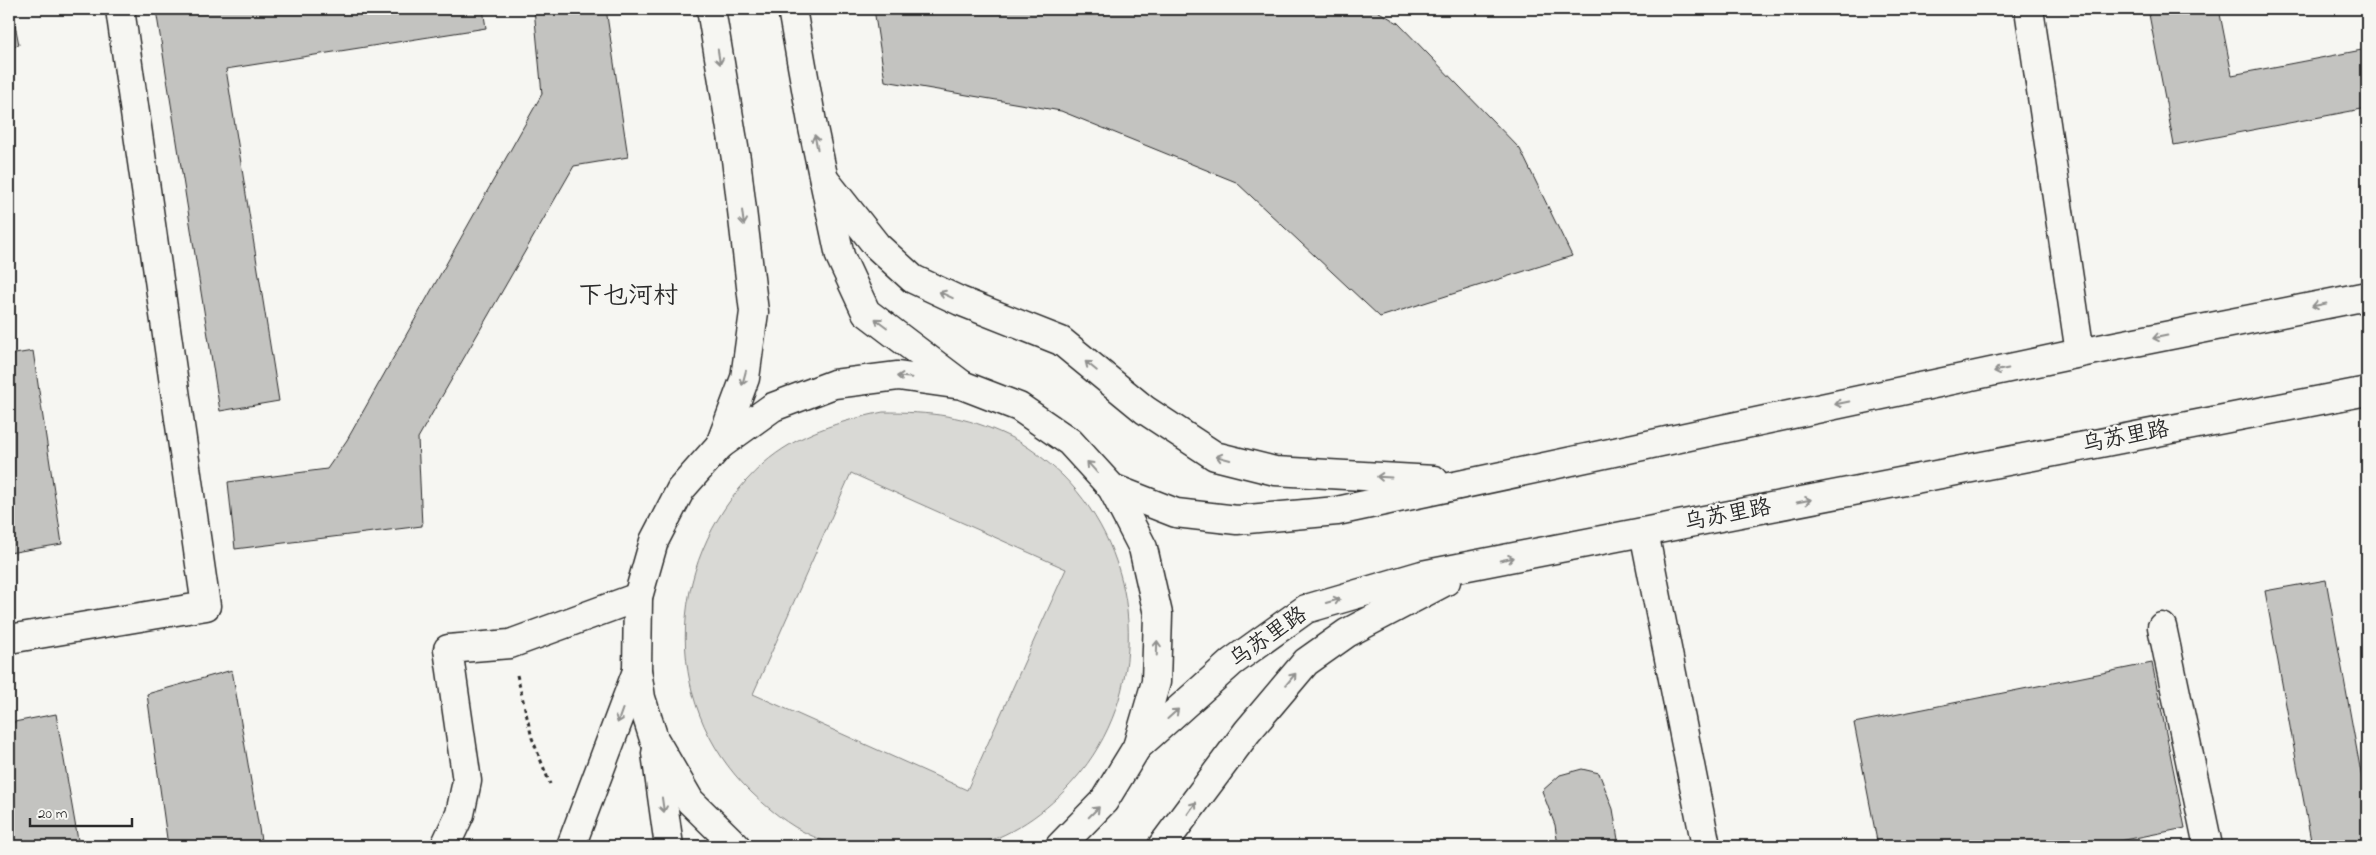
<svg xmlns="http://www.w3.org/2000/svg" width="2376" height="855" viewBox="0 0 2376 855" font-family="'Indie Flower','LXGW WenKai TC',sans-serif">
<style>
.green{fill:#d9d9d5;stroke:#828280;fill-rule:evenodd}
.building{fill:#c3c3c0;stroke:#2b2b2b}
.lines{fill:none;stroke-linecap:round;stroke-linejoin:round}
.minor-casing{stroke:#2b2b2b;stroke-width:31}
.major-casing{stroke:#2b2b2b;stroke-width:31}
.path{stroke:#2b2b2b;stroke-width:3;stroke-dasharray:4 4;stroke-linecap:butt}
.minor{stroke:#f6f6f2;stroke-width:28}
.major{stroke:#f6f6f2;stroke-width:28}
.oneway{stroke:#90908e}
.labels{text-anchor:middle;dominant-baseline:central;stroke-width:4.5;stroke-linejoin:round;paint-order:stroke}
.street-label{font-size:22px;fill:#2b2b2b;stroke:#f6f6f2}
.quarter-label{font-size:25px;fill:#2b2b2b;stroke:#f6f6f2}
</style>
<rect width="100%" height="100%" fill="#f6f6f2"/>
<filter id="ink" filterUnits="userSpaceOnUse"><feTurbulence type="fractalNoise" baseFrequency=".02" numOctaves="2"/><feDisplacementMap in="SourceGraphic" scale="10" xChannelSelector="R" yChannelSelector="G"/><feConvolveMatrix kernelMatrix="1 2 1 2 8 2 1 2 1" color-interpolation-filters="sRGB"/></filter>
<g filter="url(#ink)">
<path class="green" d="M883,412C931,412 964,415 1008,436C1028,445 1047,461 1063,476C1142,555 1151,684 1081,772C1053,807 1017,834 974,846C944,846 914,846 883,846C870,846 855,848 842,846C832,845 819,839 810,835C788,825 769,809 752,793C656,701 667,551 763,464C797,434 840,421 883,412ZM851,473L1066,569L967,790L753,694Z"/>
<g class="building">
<polygon points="9,9 12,9 19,45 9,47"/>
<polygon points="483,9 486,28 226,69 279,401 220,411 156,10"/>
<polygon points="534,9 606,9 628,157 574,166 418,438 422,526 235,549 228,482 327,469 347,440 542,94"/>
<polygon points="874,9 1374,9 1398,23 1520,149 1572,256 1380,317 1236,182 1061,111 885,81"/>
<polygon points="2148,9 2219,9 2232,75 2367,49 2367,108 2174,145"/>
<polygon points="33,351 62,544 9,553 9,355"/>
<polygon points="2326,580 2367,806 2367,846 2312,846 2265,591"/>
<polygon points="2152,663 2185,828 2095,846 1878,846 1854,723"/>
<polygon points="232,670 262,846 168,846 147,694"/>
<polygon points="56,714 79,846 9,846 9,723"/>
<polygon points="1582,769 1599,773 1613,809 1619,846 1558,846 1555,825 1542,791 1560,775"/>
</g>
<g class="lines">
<defs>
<g id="minor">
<polyline points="2029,9 2080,353"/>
<polyline points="1644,532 1706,846"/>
<polyline points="2162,627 2208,846"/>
<polyline points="9,639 206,606 120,9"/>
<polyline points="445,846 460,814 467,781 448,649 510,644 638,597"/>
</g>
<g id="major">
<polyline points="711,9 736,159 754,312 745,378 720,445"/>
<polyline points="792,9 813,128 840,256 866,312 961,384"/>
<polyline points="824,179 877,246 913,279 960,301 1061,341 1145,410 1215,456 1275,471 1434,480"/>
<polyline points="1112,488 1176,513 1237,520 1337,511 2080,353 2367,296"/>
<polyline points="1137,747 1232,662 1306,609 1422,575 2367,391"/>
<polyline points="656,753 669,846"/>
<polyline points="571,846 637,671"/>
<polyline points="736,846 690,801 654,739 641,698 637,670 638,597 654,541 681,489 720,445 773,407 834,384 898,376 962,385 1019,407 1070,442 1112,488 1143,548 1158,614 1156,682 1137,747 1104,801 1060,846"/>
<polyline points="1162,846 1247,732 1306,662 1347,633 1446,581"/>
</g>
</defs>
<use href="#minor" class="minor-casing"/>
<use href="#major" class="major-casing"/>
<polyline class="path" points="517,675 532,738 550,784"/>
<use href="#minor" class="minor"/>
<use href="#major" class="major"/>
</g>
<defs><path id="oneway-shaft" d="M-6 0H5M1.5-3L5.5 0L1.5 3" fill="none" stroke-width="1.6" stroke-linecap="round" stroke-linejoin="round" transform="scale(1.25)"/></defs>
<g class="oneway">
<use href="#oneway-shaft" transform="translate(719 57) rotate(81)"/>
<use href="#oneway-shaft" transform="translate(816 142) rotate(-102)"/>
<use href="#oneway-shaft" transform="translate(743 218) rotate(83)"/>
<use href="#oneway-shaft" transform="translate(946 295) rotate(-155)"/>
<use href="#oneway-shaft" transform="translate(2319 305) rotate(169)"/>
<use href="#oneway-shaft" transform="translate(881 323) rotate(-143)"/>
<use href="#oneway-shaft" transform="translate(2160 337) rotate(169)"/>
<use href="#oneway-shaft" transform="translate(1091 366) rotate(-141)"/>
<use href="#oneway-shaft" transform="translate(2001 370) rotate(168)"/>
<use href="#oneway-shaft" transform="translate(904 377) rotate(-175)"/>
<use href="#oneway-shaft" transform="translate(744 378) rotate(105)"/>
<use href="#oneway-shaft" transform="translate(1842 403) rotate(168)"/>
<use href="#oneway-shaft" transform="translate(1223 458) rotate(-165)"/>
<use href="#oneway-shaft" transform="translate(1092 467) rotate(-132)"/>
<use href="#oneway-shaft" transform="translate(1384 477) rotate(-177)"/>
<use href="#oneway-shaft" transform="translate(1804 501) rotate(-11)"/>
<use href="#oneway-shaft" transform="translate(1507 559) rotate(-11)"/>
<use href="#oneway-shaft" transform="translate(1333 601) rotate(-16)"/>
<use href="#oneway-shaft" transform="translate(1157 648) rotate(-88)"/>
<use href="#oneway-shaft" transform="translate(1291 679) rotate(-50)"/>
<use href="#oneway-shaft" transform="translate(1173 714) rotate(-42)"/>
<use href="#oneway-shaft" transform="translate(620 716) rotate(110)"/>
<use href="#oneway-shaft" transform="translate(663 805) rotate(82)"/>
<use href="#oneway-shaft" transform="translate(1192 808) rotate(-54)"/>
<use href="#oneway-shaft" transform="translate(1094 812) rotate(-45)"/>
</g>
</g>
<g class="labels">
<g class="street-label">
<text transform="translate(2126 438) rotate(-11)">乌苏里路</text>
<text transform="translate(1728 516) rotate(-11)">乌苏里路</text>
<text transform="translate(1269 638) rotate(-35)">乌苏里路</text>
</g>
<g class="quarter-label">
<text x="628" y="297">下乜河村</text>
</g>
</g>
<rect width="2376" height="855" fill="none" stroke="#f6f6f2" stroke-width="30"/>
<rect x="15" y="15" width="2346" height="825" fill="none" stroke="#2b2b2b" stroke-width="2" filter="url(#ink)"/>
<path d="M30 818v8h102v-8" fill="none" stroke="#2b2b2b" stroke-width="2.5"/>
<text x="38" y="818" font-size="15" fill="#2b2b2b" stroke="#f6f6f2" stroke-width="4" paint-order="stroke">20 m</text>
</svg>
